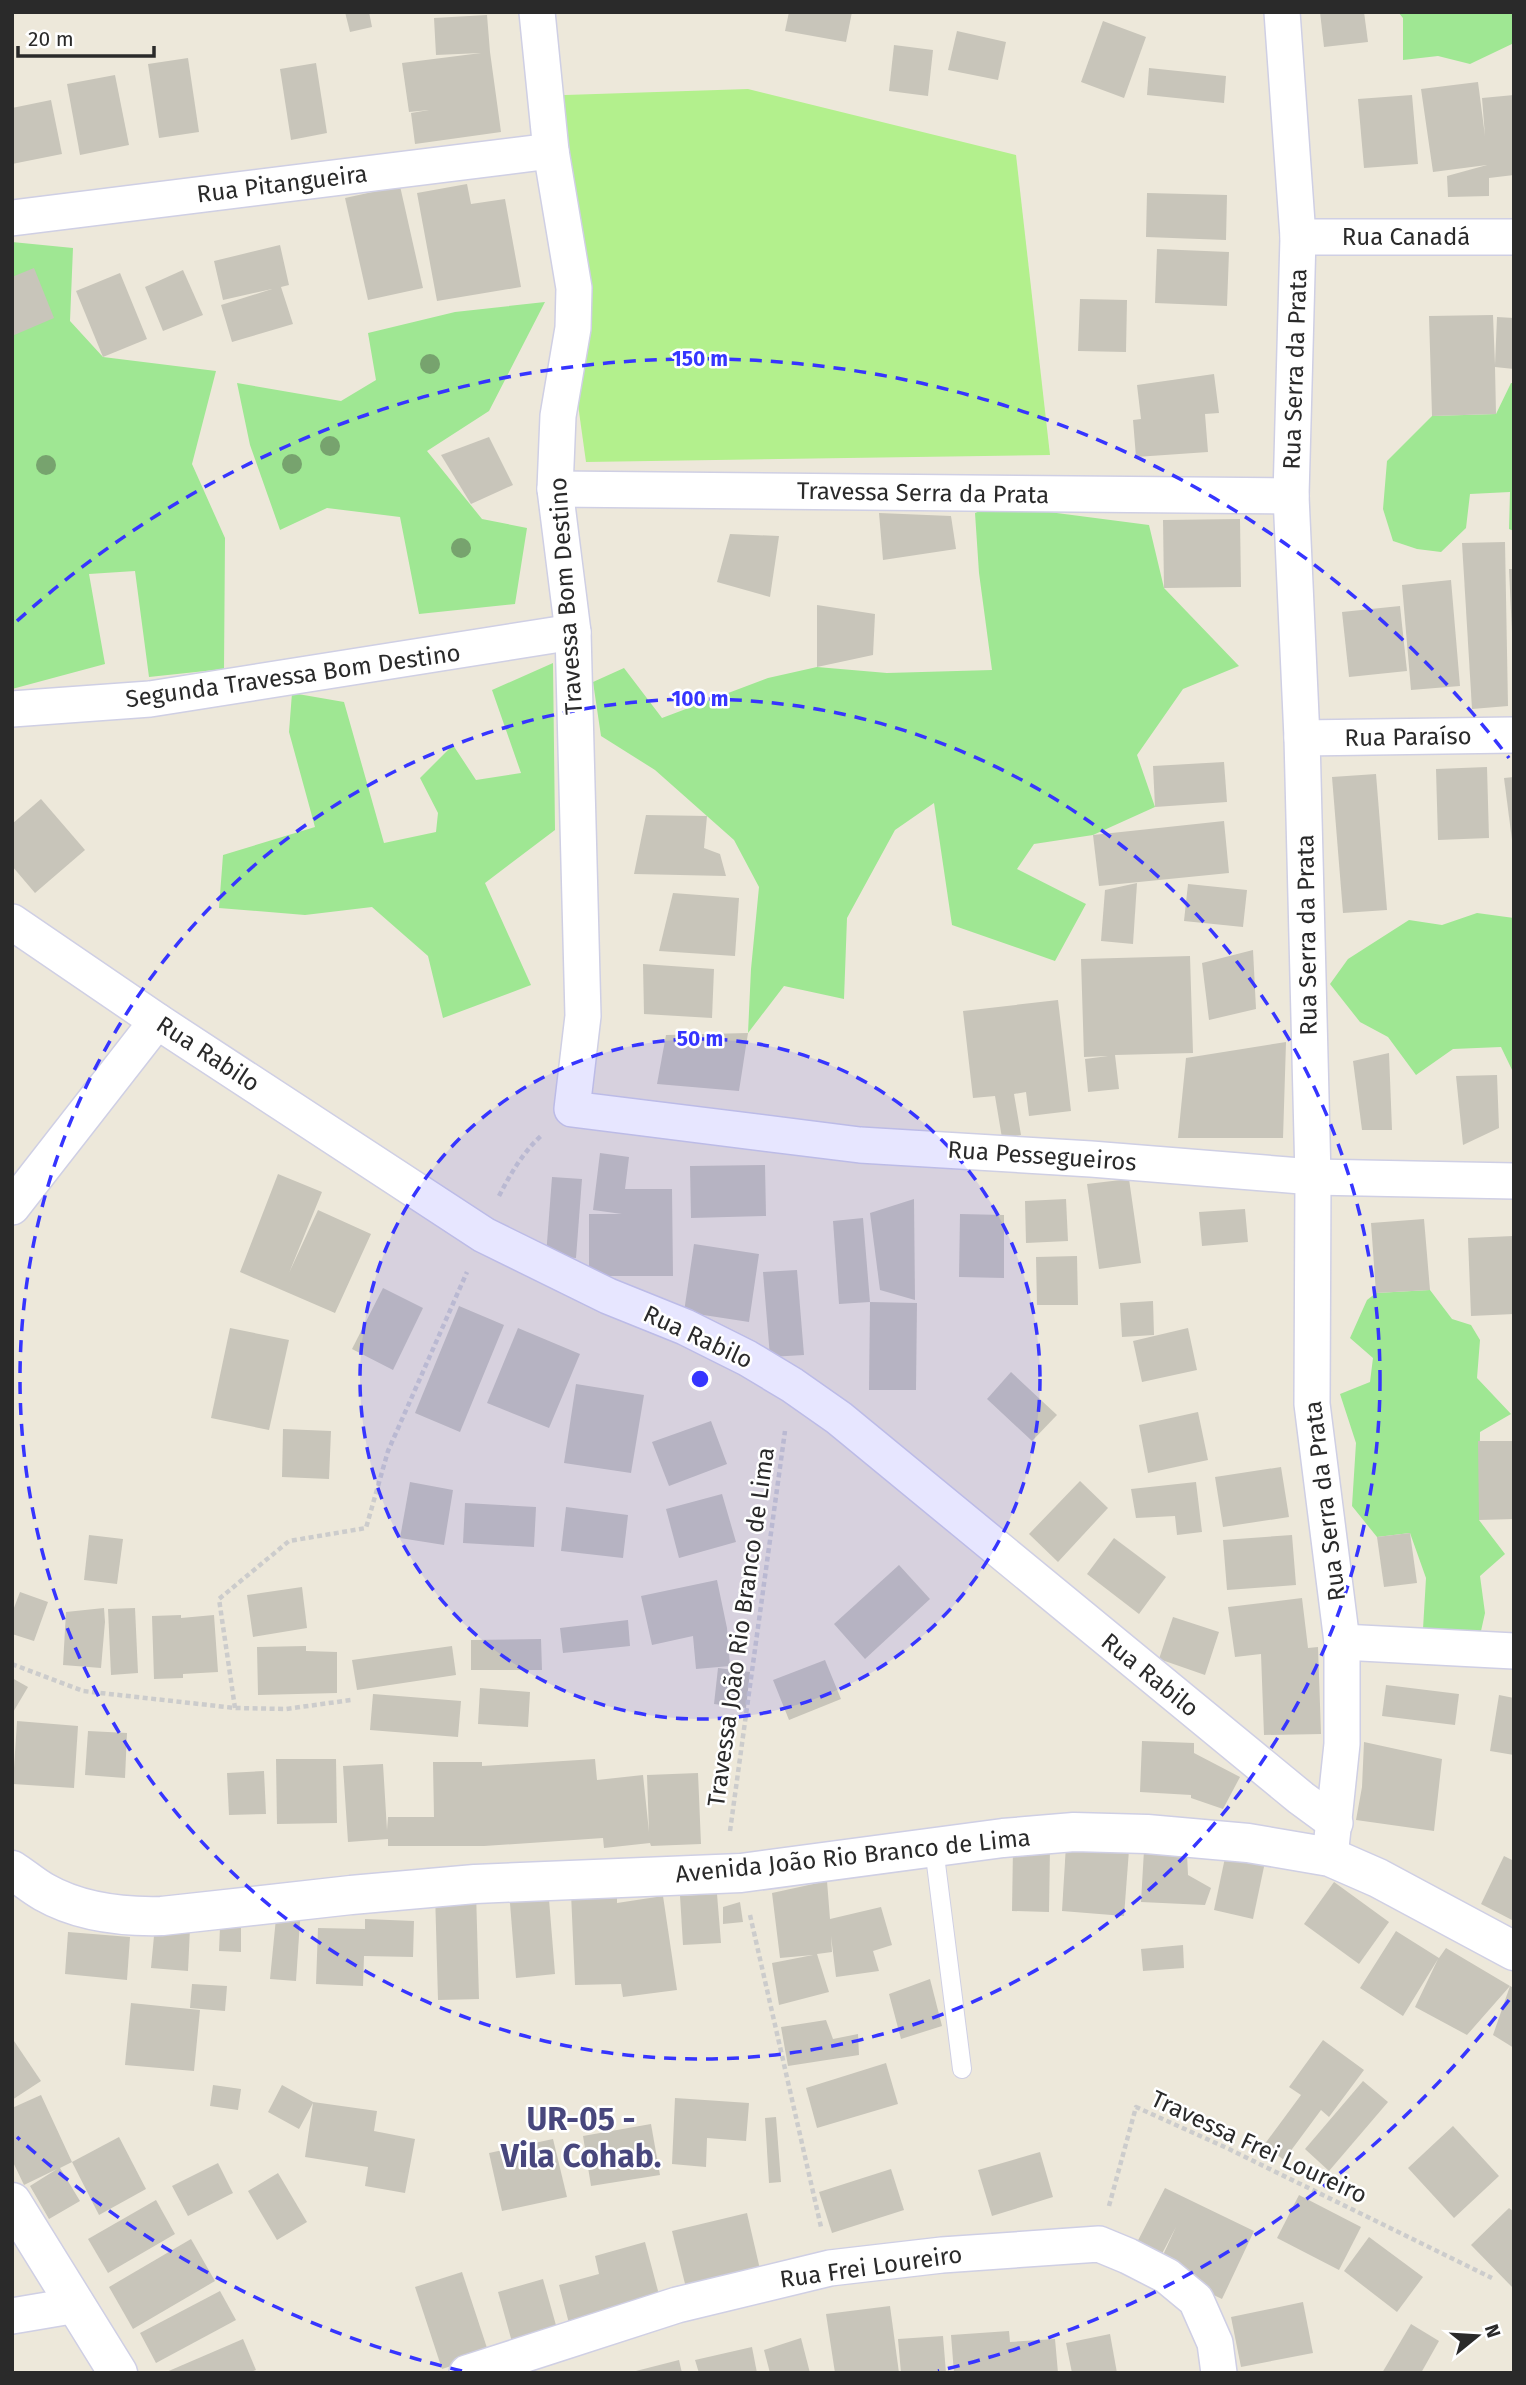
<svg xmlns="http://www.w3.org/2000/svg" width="1526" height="2385" viewBox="0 0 1526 2385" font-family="'Fira Sans',sans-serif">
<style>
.green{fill:#9fe793}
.pitch{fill:#b3f08d}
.building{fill:#c8c5ba}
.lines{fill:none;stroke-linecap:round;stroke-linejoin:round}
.service-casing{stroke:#cfcfe4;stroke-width:20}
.minor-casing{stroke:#cfcfe4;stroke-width:38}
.secondary-casing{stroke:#cfcfe4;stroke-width:41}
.path{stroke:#ccc;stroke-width:4.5;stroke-dasharray:5 3.5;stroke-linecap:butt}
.service{stroke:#fff;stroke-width:18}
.minor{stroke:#fff;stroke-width:35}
.secondary{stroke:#fff;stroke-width:38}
.tree{fill:#77a36e}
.ring{fill:none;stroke:#3635ff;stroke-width:3.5;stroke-dasharray:12 9}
.labels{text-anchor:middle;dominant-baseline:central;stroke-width:5;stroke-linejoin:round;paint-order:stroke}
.street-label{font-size:24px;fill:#2a2a2a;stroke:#fff}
.district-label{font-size:32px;font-weight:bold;fill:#48477d;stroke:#fff}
.centre{fill:#3635ff;stroke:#fff;stroke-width:3.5}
.ring-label{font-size:21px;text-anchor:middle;font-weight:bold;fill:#3635ff;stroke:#fff;stroke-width:5;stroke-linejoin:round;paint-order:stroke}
</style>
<rect width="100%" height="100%" fill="#ede8da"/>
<g class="green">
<polygon points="1398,12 1514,12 1514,43 1470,64 1438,56 1403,60 1403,18"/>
<polygon points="12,242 73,248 70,321 103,357 216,371 192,464 225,538 224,669 149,677 135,571 89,574 105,664 12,689"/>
<polygon points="545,302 489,411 427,451 482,519 527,528 515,604 419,614 400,517 327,508 280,530 250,445 237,383 341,401 376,380 368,333 455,312"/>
<polygon points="1511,383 1514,383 1514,531 1509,529 1510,492 1470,494 1466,528 1441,552 1417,549 1393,541 1383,509 1387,461 1432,416 1496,414"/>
<polygon points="995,505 1149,525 1164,588 1239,666 1183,689 1137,755 1155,807 1093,835 1034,844 1017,869 1086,904 1055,961 952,925 934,803 895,830 847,918 844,999 784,986 748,1033 751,969 759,887 734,840 655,770 601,736 593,682 624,668 662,718 768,678 817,667 887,673 992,670 979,573 975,513"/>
<polygon points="553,663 555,830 485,883 531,985 443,1018 428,956 372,907 305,915 219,908 223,855 315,827 289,732 292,693 344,702 384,843 436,832 438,813 420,778 453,745 476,780 521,773 492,690"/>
<polygon points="1477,913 1514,918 1514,1074 1501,1047 1453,1049 1416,1075 1388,1037 1360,1022 1330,984 1348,959 1409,920 1442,925"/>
<polygon points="1430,1290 1452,1319 1471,1325 1480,1340 1477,1378 1511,1414 1480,1432 1479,1520 1505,1554 1480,1576 1485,1613 1479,1640 1423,1629 1426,1578 1410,1533 1377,1537 1352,1506 1356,1443 1340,1394 1370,1382 1373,1358 1350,1338 1367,1300 1376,1293"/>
</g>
<polygon class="pitch" points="748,89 1016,155 1050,455 586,462 535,96"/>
<g class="building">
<polygon points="345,12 369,12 372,27 350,32"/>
<polygon points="789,12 852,12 846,42 785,31"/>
<polygon points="1320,12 1364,12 1368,42 1324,47"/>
<polygon points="487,15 490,52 501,132 415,144 411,113 429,110 409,112 402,63 481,53 436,55 434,18"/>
<polygon points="1103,21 1146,37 1124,98 1081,82"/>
<polygon points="957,31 1006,42 998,80 948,70"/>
<polygon points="894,45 933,50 928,96 889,91"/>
<polygon points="188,58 199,132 159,138 148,64"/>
<polygon points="316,63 327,133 291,140 280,69"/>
<polygon points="1149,68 1226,76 1224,103 1147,95"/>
<polygon points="115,75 129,145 80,155 67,84"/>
<polygon points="1478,82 1485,136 1482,98 1514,95 1514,175 1489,178 1489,196 1448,197 1447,176 1487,165 1433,172 1421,89"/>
<polygon points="1412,95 1418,164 1364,168 1358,99"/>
<polygon points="51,100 62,154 12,164 12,108"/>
<polygon points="467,184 471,204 505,199 521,287 437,301 417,193"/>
<polygon points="400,186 423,288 368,300 345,198"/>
<polygon points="1147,193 1227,195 1226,240 1146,237"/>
<polygon points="280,245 289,285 281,287 293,324 232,342 221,305 272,289 223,300 214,261"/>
<polygon points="1157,249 1229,252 1227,306 1155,303"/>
<polygon points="34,268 54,318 12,336 12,277"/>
<polygon points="183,270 203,315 163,331 145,287"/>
<polygon points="120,273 147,339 103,357 76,291"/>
<polygon points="1080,299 1127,300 1126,352 1078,351"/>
<polygon points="1493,315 1495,365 1497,317 1514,318 1514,369 1495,367 1496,414 1432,416 1429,316"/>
<polygon points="1214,374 1219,413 1205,414 1208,452 1136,457 1133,420 1141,419 1137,385"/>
<polygon points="489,437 513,485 471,504 441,455"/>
<polygon points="879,513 951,516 956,549 883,560"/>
<polygon points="1240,519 1241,587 1164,588 1163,520"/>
<polygon points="730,534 779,536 770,597 717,582"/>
<polygon points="1505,542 1508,706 1472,709 1462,543"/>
<polygon points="1509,569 1514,569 1514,633 1512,633"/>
<polygon points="1451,580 1460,686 1411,690 1402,585"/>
<polygon points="817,605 875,614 873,655 817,667"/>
<polygon points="1400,606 1407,671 1349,677 1342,612"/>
<polygon points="1224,762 1227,802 1155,807 1153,766"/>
<polygon points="1487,767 1489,838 1438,840 1436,769"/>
<polygon points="1376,774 1387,910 1343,913 1332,777"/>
<polygon points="1514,777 1514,840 1512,840 1504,778"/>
<polygon points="41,799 85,850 35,893 12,866 12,824"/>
<polygon points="646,815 707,816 704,848 720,854 726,876 634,874"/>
<polygon points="1224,821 1229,873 1099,886 1093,835"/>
<polygon points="1137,883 1133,944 1101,941 1105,890"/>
<polygon points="1188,884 1247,890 1243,927 1184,921"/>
<polygon points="673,893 739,898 735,956 659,951"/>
<polygon points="1253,950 1256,1009 1209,1020 1202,963"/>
<polygon points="1190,956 1193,1053 1115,1055 1119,1089 1088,1092 1085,1059 1108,1056 1084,1057 1081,959"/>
<polygon points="643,964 714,969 712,1018 644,1014"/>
<polygon points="1058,1000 1071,1111 1029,1116 1026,1092 1014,1094 1021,1135 1002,1138 995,1096 973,1098 963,1011"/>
<polygon points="748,1033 739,1091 657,1084 666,1035"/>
<polygon points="1286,1042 1283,1138 1178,1138 1186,1058"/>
<polygon points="1389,1053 1392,1130 1362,1130 1353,1061"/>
<polygon points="1497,1075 1499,1128 1463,1145 1456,1076"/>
<polygon points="600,1153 629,1157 625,1189 672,1189 673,1276 589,1276 589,1214 622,1214 593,1210"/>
<polygon points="765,1165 766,1216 691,1218 690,1166"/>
<polygon points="278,1174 322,1192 289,1273 318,1210 371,1234 335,1313 240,1272"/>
<polygon points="552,1177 582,1179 576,1258 546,1256"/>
<polygon points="1129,1179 1141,1263 1099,1269 1087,1184"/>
<polygon points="914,1199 915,1300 880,1290 870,1213"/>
<polygon points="1066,1199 1068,1241 1026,1243 1025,1201"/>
<polygon points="1245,1209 1248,1242 1202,1246 1199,1212"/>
<polygon points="960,1214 1004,1215 1004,1278 959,1277"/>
<polygon points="863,1218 870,1302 839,1304 833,1221"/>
<polygon points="1424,1219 1430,1290 1376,1293 1371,1223"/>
<polygon points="1513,1236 1514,1314 1471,1316 1468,1238"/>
<polygon points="694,1244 759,1254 749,1322 684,1312"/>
<polygon points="1077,1256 1078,1305 1037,1305 1036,1257"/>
<polygon points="797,1270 804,1355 770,1357 763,1272"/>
<polygon points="383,1288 423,1308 393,1370 352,1349"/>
<polygon points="1153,1301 1154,1335 1122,1337 1120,1303"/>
<polygon points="870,1302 917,1303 916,1390 869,1390"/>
<polygon points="459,1306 504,1325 460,1432 415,1413"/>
<polygon points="230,1328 289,1340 269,1430 211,1418"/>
<polygon points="518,1328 580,1354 549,1428 487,1403"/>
<polygon points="1188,1328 1197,1370 1142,1382 1133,1341"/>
<polygon points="1011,1372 1057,1415 1032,1441 987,1399"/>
<polygon points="576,1384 644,1395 631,1473 564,1463"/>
<polygon points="1198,1412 1208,1460 1148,1473 1139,1425"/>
<polygon points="711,1421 727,1464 669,1486 652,1442"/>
<polygon points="283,1429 331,1431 329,1479 282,1477"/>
<polygon points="1478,1441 1514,1441 1514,1519 1479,1520"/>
<polygon points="1281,1467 1289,1517 1223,1527 1215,1477"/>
<polygon points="1080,1481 1108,1508 1058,1562 1029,1534"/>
<polygon points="410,1482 453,1490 444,1545 400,1538"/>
<polygon points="1196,1482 1202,1532 1177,1535 1175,1516 1136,1518 1131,1489"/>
<polygon points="722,1494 736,1542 679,1558 666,1509"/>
<polygon points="465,1503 536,1507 534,1547 463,1543"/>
<polygon points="566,1507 628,1515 623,1558 561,1551"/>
<polygon points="1410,1533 1417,1583 1384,1587 1377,1537"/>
<polygon points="89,1535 123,1539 117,1584 84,1580"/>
<polygon points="1292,1535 1296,1585 1227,1590 1223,1540"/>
<polygon points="1114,1538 1166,1577 1139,1614 1087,1574"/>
<polygon points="899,1565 930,1599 865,1659 834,1624"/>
<polygon points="717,1580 727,1628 730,1666 696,1669 693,1636 652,1645 641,1596"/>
<polygon points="302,1587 307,1628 253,1637 247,1595"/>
<polygon points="20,1592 48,1602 34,1641 12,1634 12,1613"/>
<polygon points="1302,1598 1308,1648 1318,1647 1321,1734 1264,1735 1261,1654 1235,1657 1228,1607"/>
<polygon points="104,1608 105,1622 101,1668 63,1665 66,1612"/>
<polygon points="135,1608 138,1673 111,1675 108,1609"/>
<polygon points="181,1615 181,1618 214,1615 218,1672 183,1674 183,1678 154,1679 152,1616"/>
<polygon points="1173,1617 1219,1632 1205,1675 1159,1659"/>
<polygon points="628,1620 630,1646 563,1653 560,1628"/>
<polygon points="541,1639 542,1670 471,1670 471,1640"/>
<polygon points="306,1646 306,1651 337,1652 337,1693 258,1695 257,1647"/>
<polygon points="452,1646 456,1675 357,1690 352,1660"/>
<polygon points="825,1660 841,1699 789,1720 773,1680"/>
<polygon points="718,1668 750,1672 746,1708 714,1704"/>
<polygon points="12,1678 28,1687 12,1714"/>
<polygon points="1386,1685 1459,1694 1455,1725 1382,1716"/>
<polygon points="480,1688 530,1692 528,1727 478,1724"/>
<polygon points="373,1694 461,1701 458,1737 370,1730"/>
<polygon points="1499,1695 1514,1698 1514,1755 1490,1751"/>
<polygon points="17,1721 78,1726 74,1788 13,1784"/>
<polygon points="88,1731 127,1733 125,1778 85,1775"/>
<polygon points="1142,1741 1194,1743 1194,1753 1240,1777 1223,1809 1191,1798 1191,1795 1140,1792"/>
<polygon points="1364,1742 1442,1759 1434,1831 1356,1820 1362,1787"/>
<polygon points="276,1759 336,1759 337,1823 277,1824"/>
<polygon points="595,1759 597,1780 643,1775 649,1832 647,1775 698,1773 701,1844 651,1846 650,1843 604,1848 603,1838 484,1846 388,1846 388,1839 348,1842 343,1766 383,1764 387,1830 388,1817 434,1817 433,1762 482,1762 482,1766"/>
<polygon points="264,1771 266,1814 229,1815 227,1773"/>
<polygon points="1066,1845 1129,1850 1124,1916 1062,1911"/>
<polygon points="1013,1847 1050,1847 1049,1912 1012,1911"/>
<polygon points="1144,1850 1187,1853 1188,1875 1211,1888 1205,1905 1141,1902"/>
<polygon points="1226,1853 1265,1862 1253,1919 1214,1910"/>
<polygon points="1504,1856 1514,1861 1514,1921 1481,1904"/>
<polygon points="827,1881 830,1919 881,1907 892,1945 873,1951 879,1971 836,1977 831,1936 832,1952 817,1954 829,1992 779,2005 772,1963 813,1955 780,1958 772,1893"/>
<polygon points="1334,1882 1389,1922 1359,1964 1304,1924"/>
<polygon points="548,1887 555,1974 516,1978 509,1891"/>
<polygon points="476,1891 479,1999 438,2000 435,1892"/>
<polygon points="617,1891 617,1903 663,1896 677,1990 623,1997 621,1984 575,1985 571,1893"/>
<polygon points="717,1894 721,1943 683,1945 680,1896"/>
<polygon points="740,1902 743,1922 723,1924 723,1907"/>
<polygon points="276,1918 300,1921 296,1981 270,1979"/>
<polygon points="365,1919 414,1921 413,1957 364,1956 363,1986 316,1984 318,1928 365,1929"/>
<polygon points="155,1925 190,1928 188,1971 151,1968"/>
<polygon points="220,1927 241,1928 241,1952 219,1951"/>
<polygon points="1396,1931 1439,1958 1446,1948 1510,1986 1467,2035 1415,2007 1438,1959 1403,2016 1360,1988"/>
<polygon points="68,1932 130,1937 127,1980 65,1974"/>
<polygon points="1183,1945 1184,1968 1143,1971 1141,1949"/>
<polygon points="930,1979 942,2026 901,2039 889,1994"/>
<polygon points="192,1984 227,1986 225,2011 190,2008"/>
<polygon points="1510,1986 1514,1988 1514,2048 1493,2035"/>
<polygon points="131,2003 200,2010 194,2071 125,2065"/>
<polygon points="826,2020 833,2039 858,2034 859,2055 788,2066 781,2027"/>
<polygon points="12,2038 41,2081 12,2100"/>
<polygon points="1323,2040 1364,2070 1329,2117 1321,2110 1284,2160 1264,2145 1301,2095 1289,2087"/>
<polygon points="886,2063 898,2104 817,2128 806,2088"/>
<polygon points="1363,2081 1388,2102 1329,2171 1305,2149"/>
<polygon points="213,2085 241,2089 238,2110 210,2106"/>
<polygon points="282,2085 313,2102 377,2111 374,2131 415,2139 405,2193 365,2186 368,2167 305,2157 313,2103 299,2129 268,2112"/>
<polygon points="41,2095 72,2162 60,2168 80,2201 49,2219 30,2186 57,2169 24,2185 12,2160 12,2108"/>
<polygon points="675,2098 749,2103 746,2141 707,2138 706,2167 672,2164"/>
<polygon points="776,2117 781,2182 769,2183 765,2118"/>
<polygon points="651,2124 660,2175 591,2186 583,2136"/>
<polygon points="1453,2126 1499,2176 1454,2218 1408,2168"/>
<polygon points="119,2137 146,2189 99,2215 72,2162"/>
<polygon points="553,2139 567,2197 502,2211 489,2153"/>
<polygon points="1040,2152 1053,2197 992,2216 978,2170"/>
<polygon points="218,2163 233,2193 188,2216 172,2186"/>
<polygon points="891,2169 904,2210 832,2233 819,2192"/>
<polygon points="278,2173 307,2222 277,2240 248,2191"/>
<polygon points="1165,2188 1254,2231 1222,2299 1157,2268 1176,2227 1155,2267 1131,2254"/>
<polygon points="1299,2195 1361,2227 1339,2270 1277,2238"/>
<polygon points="156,2200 175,2234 108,2273 88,2239"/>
<polygon points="1509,2208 1514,2212 1514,2289 1471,2245"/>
<polygon points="747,2213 762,2278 688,2296 672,2231"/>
<polygon points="1369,2237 1423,2277 1397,2312 1344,2271"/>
<polygon points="191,2239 215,2281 133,2329 109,2287"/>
<polygon points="645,2242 662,2306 571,2331 559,2285 599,2274 595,2256"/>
<polygon points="462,2272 489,2354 442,2369 415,2287"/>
<polygon points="543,2279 559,2336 514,2349 498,2292"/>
<polygon points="220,2291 236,2320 156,2363 140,2333"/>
<polygon points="1303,2302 1313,2353 1241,2367 1231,2317"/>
<polygon points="890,2306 899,2373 835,2373 826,2314"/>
<polygon points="1411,2324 1439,2341 1421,2373 1382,2373"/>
<polygon points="1009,2331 1010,2342 1055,2339 1058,2373 954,2373 951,2335"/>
<polygon points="1110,2334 1117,2373 1072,2373 1066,2343"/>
<polygon points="943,2336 946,2373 901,2373 898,2339"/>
<polygon points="801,2338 810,2373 770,2373 764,2350"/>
<polygon points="243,2339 256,2370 248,2373 164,2373"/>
<polygon points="752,2347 757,2373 699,2373 695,2360"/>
<polygon points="679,2360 682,2373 632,2373 632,2372"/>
</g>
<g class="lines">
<defs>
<polyline id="service" points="934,1848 962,2069"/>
<g id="minor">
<polyline points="537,12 551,151 574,288 573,328 558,416 555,489 573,632 583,1016 572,1109 860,1145 1091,1159 1313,1177 1514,1181"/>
<polyline points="1282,12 1298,237 1291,496 1302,738 1313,1177 1312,1404 1342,1642 1342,1744 1330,1857"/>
<polyline points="12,218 551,151"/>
<polyline points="1298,237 1514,237"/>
<polyline points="555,489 1291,496"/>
<polyline points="12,709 150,699 573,632"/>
<polyline points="1302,738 1514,735"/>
<polyline points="12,922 157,1021 484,1235 608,1296 685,1327 747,1358 792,1385 839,1418 1301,1798 1335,1823"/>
<polyline points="12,1207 157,1021"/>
<polyline points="1342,1642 1514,1651"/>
<polyline points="12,2316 77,2305"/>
<polyline points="467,2373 677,2305 830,2268 942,2255 1099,2244 1128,2256 1167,2276 1196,2300 1215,2343 1219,2373"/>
</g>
<g id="secondary">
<path d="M12,1870C23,1877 33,1886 44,1892C79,1912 123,1917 162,1916L351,1895L475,1884L741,1873L1003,1838L1074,1832L1147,1834L1248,1843L1330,1857L1378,1878L1514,1951"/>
<polyline points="12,2202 118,2373"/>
</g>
</defs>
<use href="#service" class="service-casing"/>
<use href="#minor" class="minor-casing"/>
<use href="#secondary" class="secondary-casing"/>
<g class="path">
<path d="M499,1196C511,1173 523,1152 542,1135"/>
<polyline points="12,1664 83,1691 235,1708 286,1709 351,1700"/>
<polyline points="235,1708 219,1599 289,1541 366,1528 388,1451 467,1272"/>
<polyline points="730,1831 785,1431"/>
<polyline points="750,1915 821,2227"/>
<polyline points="1109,2206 1136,2107 1229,2149 1492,2278"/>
</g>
<use href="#service" class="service"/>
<use href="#minor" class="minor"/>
<use href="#secondary" class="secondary"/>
</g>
<g class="tree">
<circle cx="430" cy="364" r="10"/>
<circle cx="330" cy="446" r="10"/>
<circle cx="292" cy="464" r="10"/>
<circle cx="46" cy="465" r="10"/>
<circle cx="461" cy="548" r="10"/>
</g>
<circle cx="700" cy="1379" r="340" fill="#3635ff" fill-opacity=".12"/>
<g class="ring">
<circle cx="700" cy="1379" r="340"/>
<circle cx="700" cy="1379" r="680"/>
<path d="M1509 2000A1020 1020 0 0 1 938 2371M462 2371A1020 1020 0 0 1 17 2137M17 621A1020 1020 0 0 1 1509 758"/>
</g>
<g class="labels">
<g class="street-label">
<text transform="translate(282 184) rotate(-7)">Rua Pitangueira</text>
<text x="1406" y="237">Rua Canadá</text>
<text transform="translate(1295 369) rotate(-88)">Rua Serra da Prata</text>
<text transform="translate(923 493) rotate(1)">Travessa Serra da Prata</text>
<text transform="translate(566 596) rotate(-94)">Travessa Bom Destino</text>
<text transform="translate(293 676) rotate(-8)">Segunda Travessa Bom Destino</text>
<text transform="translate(1408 737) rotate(-1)">Rua Paraíso</text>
<text transform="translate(1307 935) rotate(-91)">Rua Serra da Prata</text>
<text transform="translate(208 1054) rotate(33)">Rua Rabilo</text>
<text transform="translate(1042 1156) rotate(4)">Rua Pessegueiros</text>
<text transform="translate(698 1337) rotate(25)">Rua Rabilo</text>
<text transform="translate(1325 1501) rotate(-97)">Rua Serra da Prata</text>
<text transform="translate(741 1627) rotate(-82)">Travessa João Rio Branco de Lima</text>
<text transform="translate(1150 1675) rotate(39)">Rua Rabilo</text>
<text transform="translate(853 1856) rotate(-6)">Avenida João Rio Branco de Lima</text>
<text transform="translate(1259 2147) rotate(25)">Travessa Frei Loureiro</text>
<text transform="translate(871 2267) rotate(-8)">Rua Frei Loureiro</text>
</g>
<g class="district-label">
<text x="581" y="2119">UR-05 -<tspan x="581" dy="37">Vila Cohab.</tspan></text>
</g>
</g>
<circle cx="700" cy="1379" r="10" class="centre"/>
<g class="ring-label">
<text x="700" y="366">150 m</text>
<text x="700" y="706">100 m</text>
<text x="700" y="1046">50 m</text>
</g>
<rect width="1526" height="2385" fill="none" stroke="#2a2a2a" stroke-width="28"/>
<g transform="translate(1477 2336) rotate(72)" stroke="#ffffff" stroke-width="5" paint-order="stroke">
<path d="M0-5L12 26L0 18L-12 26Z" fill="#2a2a2a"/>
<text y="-10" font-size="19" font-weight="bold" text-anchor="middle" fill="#2a2a2a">N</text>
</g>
<path d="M18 46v10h136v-10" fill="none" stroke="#2a2a2a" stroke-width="3.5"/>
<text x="28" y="46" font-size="21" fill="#2a2a2a" stroke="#ffffff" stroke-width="5" paint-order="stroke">20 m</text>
</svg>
